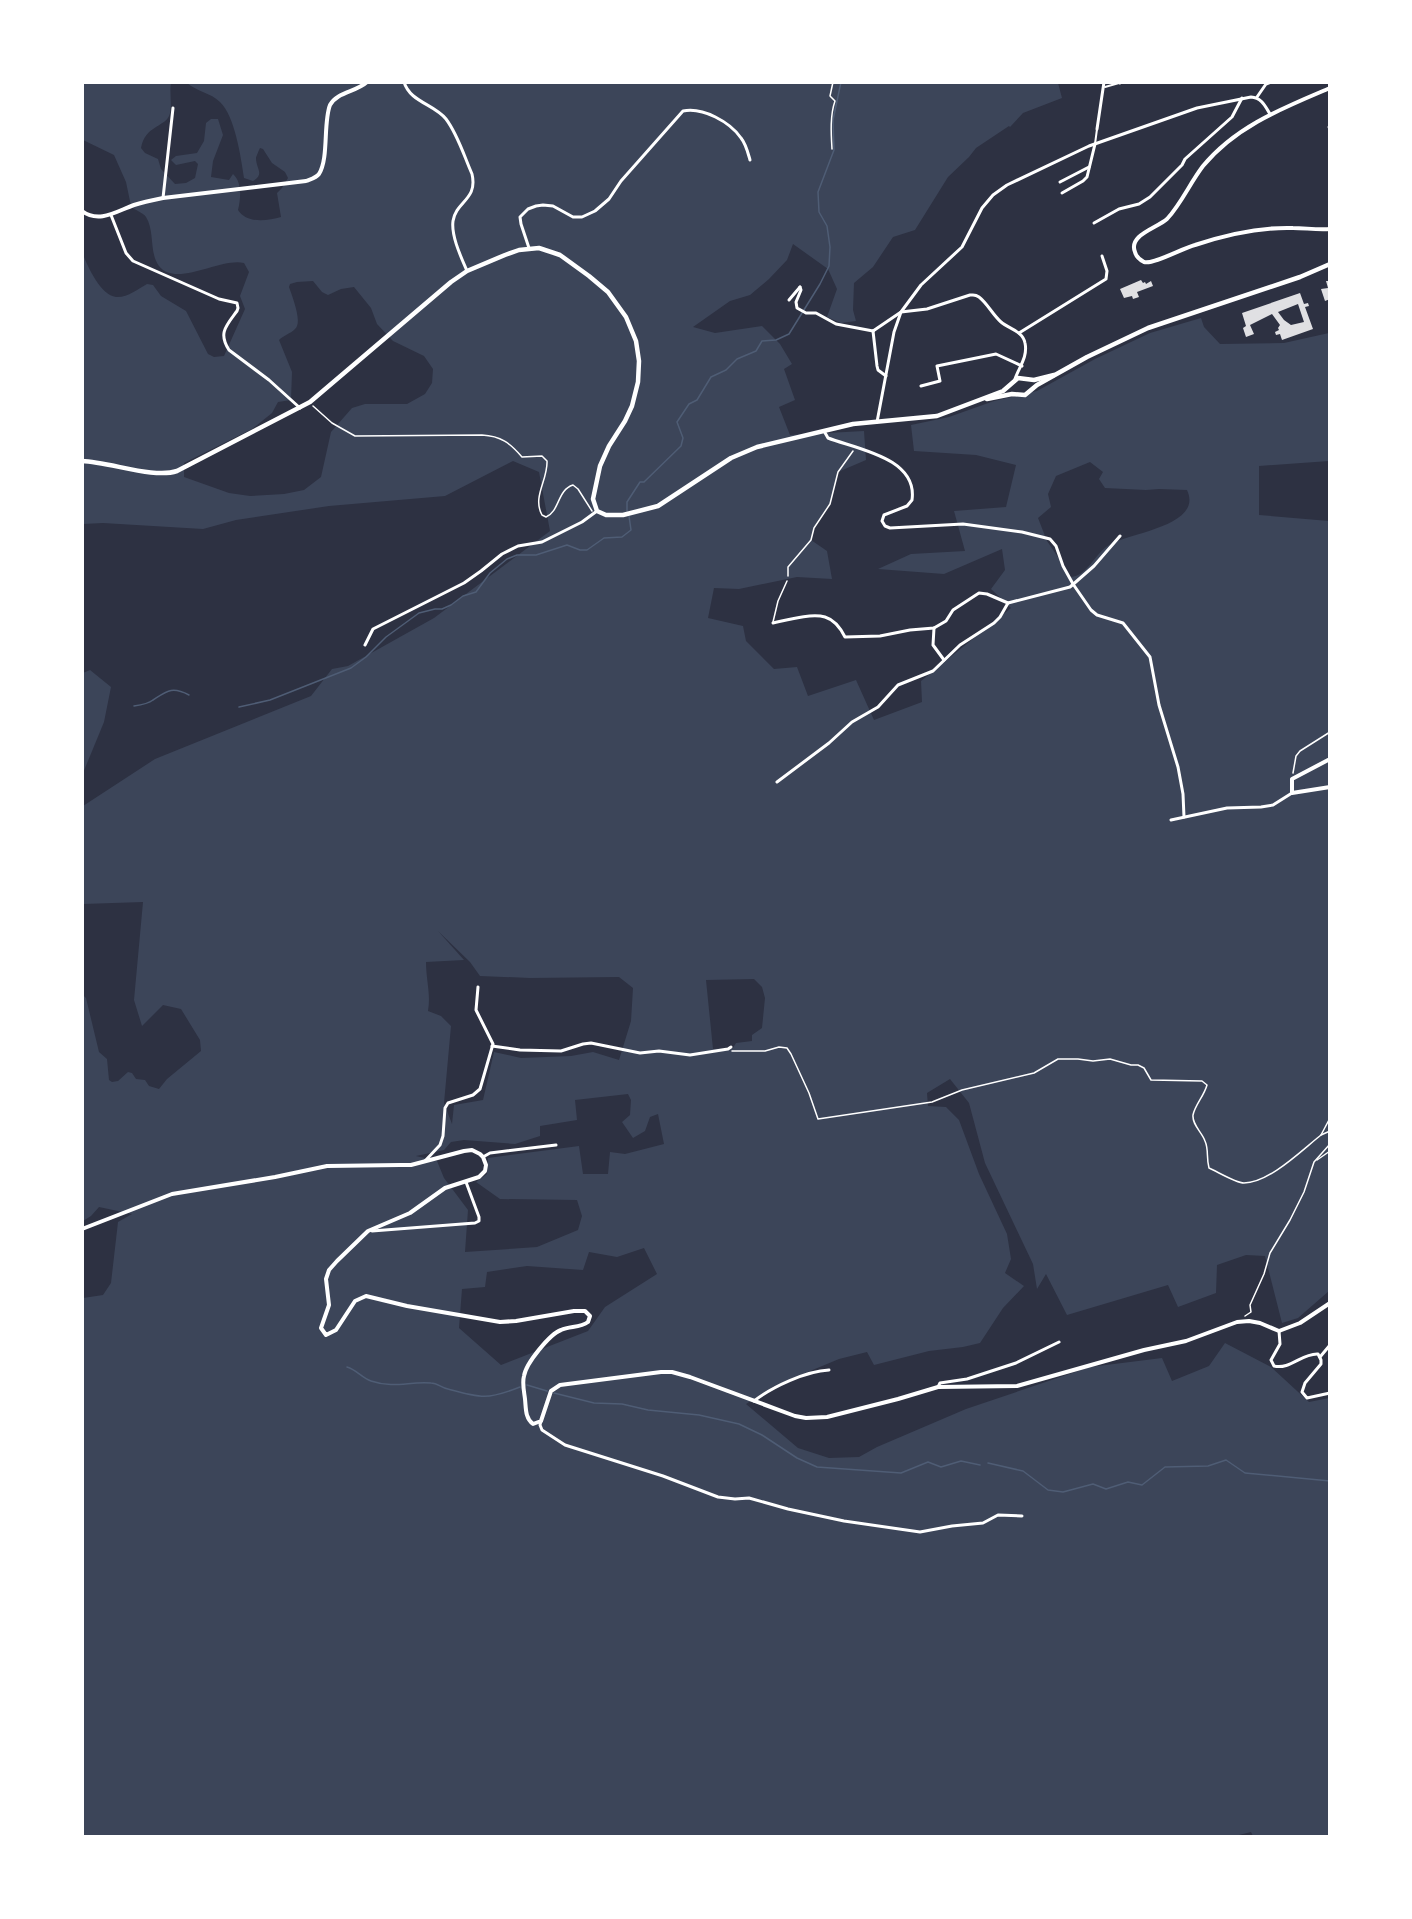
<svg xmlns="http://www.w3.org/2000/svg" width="1412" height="1919" viewBox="0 0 1412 1919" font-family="'DM Sans',sans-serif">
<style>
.green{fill:#3c4559;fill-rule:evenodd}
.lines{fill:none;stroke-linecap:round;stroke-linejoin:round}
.stream{stroke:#4f5d75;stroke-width:1.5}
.building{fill:#e0e0e3;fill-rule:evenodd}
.path{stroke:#fff;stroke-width:1.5}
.service{stroke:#fff;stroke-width:1.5}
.pedestrian{stroke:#fff;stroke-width:2}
.minor{stroke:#fff;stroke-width:3}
.tertiary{stroke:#fff;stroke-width:4}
.secondary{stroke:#fff;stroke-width:4.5}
</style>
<rect width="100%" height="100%" fill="#2d3142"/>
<g class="green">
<path d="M83,83H171C169,93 173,107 169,116C164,127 145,126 141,148L145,153L158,159L161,169L175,184L186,183L195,178L198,164L195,161L176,165L171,160L176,156L197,153L204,141L206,123L211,119H218L223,135L213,161L211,177L229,180L233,174C242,182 241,198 238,210C247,224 267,221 281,217L277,193L282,188L288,178L285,172L272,163L263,149L260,148C259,150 256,157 256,158C256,169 265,174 253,181L244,178C241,158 235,116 220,102C211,93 196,91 187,83H1058L1062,98L1023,113L1010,127L1009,126L976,148L969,157L948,177L915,230L893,237L873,267L854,283L853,310L856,321L841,323L827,317L837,289L828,269L793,244L787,260L769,279L750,295L730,301L693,327L715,333L762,326L780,344L792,364L784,369L795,400L779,407L790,435L864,431L866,460L838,472L830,504L814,528L811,540L827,551L832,579L797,577L739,589L714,588L708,618L743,626L746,641L774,669L797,667L808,696L856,680L874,720L922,702L921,681L1011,608L991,589L1005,570L1002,549L944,574L878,569L911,554L965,551L954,511L1006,507L1016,465L976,455L914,451L911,425L949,417L994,401L1037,391L1095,359L1150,333L1201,318L1204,327L1220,344L1284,343L1329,333V461L1259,466V515L1329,521V1291L1298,1318L1282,1323L1265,1256L1246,1255L1217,1265L1216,1293L1178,1307L1168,1285L1067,1315L1046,1274L1037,1289L1033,1264L985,1163L969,1103L950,1079L927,1093L928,1106L946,1107L959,1120L979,1174L1007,1234L1011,1259L1005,1273L1024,1286L1003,1308L980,1343L963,1347L929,1351L874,1365L867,1352L839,1359L774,1386L746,1404L798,1448L829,1458L859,1457L877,1447L966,1409L1090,1367L1162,1358L1172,1381L1209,1366L1225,1343L1271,1367L1309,1402L1329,1398V1836H1253L1251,1832L1235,1836H83V1298L103,1295L111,1283L118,1222L132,1214L99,1207L91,1216L83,1221V995L86,998L99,1052L107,1059L109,1080L112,1082L118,1081L128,1072L132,1073L136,1079L145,1080L149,1086L159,1089L167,1079L201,1051L200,1040L181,1009L163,1005L142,1026L134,1000L143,902L83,904V806L155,759L311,696L332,669L348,666L434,618L550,531L539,472L513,461L445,496L329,506L236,520L203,529L103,523L83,524L82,252C87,265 100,295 116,297C127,298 138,289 147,284L153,285L161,296L186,311L208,354L214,357L224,356L245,309L240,296L249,272L244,263C221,257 176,288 159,266C149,253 155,231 146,217C143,212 135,211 131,206L126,182L114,155L83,140ZM313,281L322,292L328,295L341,289L354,287L371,308L377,324L393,341L424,356L433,369L432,383L425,394L407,404H365L352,408L331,432L321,477L304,490L284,494L250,496L229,493L184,477V463L252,429L272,413L278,402L291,400L292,372L279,340C284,335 290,334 295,329C303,323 292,296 289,287L290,284L297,282ZM1090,462L1103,472L1099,479L1105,488L1146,490L1159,489L1187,490C1204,526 1128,533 1109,545C1095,553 1087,577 1070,577L1062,563L1047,541L1038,518L1051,507L1048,494L1056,476ZM438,931L470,962L480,976L530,978L619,977L633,988L631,1021L619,1060L593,1052L571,1056L521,1058L494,1052L483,1100L454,1105L452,1124L444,1103L451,1026L441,1016L428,1011C431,994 426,980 426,962L464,960ZM754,979L762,987L765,998L762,1028L752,1035V1041L736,1043L733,1048L713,1049L706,980ZM628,1094L631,1100L630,1115L622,1122L633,1138L645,1131L650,1117L658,1114L664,1144L625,1154L610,1152L608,1174H583L579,1146L488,1158L487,1174L476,1182L500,1199L577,1200L582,1216L578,1230L537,1247L465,1252L468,1210L444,1178L437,1161L416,1156L444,1150L451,1142L464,1140L515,1144L540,1136V1126L577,1120L575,1100ZM644,1248L657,1274L605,1307L588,1331L501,1365L459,1328L462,1289L485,1287L487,1272L527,1266L583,1270L589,1252L617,1257Z"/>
<polygon points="90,670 111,687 104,722 83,773 83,673"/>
</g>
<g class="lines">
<g class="stream">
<polyline points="627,511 627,502 640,482 644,482 681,446 683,438 677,422 689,404 697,400 711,377 726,370 737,359 756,351 762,341 776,340 789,334 820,284 829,266 830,247 827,226 819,212 818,192 834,150 833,120 841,82"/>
<path d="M134,706C141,705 148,704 153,700C167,691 172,686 189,695"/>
<polyline points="239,707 270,700 351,668 366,657 386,637 419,613 435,609 442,609 451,605 463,596 476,592 490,573 507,559 517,555 536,555 567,545 580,550 587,550 604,538 622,537 631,530 629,516"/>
<path d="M347,1367C357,1370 362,1378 371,1381C395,1389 409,1381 431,1383C438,1383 441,1388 448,1389C481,1398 487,1400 520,1387"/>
<polyline points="527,1385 547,1391"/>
<polyline points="554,1393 594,1403 622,1404 648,1410 699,1415 739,1424 762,1435 797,1458 817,1467 901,1473 928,1462 941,1467 961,1461 980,1465"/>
<polyline points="988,1463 1023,1471 1048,1490 1063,1492 1093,1484 1106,1489 1128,1482 1142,1485 1165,1467 1208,1466 1226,1460 1245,1473 1330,1481"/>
</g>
</g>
<g class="building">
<polygon points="1141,280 1143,283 1145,282 1146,284 1151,281 1153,286 1137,292 1139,297 1133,299 1132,296 1124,298 1120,289"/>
<polygon points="1326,281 1330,281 1330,299 1325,301 1321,289 1328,288"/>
<path d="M1300,293L1304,304L1308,303L1309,306L1305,307L1313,329L1282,340L1280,334L1276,335L1275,332L1279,330L1278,328L1280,325L1272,314L1250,325L1254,334L1246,337L1243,328L1246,326L1242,313ZM1298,304L1304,322L1291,325L1284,320L1278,312Z"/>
</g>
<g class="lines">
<g class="path">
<path d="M832,149C831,133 830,115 835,101L830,96L833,82"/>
<path d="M313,406L332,423L355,436L482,435C501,436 510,443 522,457L542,456L547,461C548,480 532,497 542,515L546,517C560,511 557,490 573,485L578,489L592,511"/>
<polyline points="788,576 788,567 811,540 814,528 830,504 838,472 853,451"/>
<polyline points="1293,773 1296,756 1300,751 1330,732"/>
<path d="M732,1051H765L779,1047L787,1048L791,1054L809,1093L818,1119L932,1102L962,1090L1034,1073L1058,1059H1078L1093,1061L1110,1059L1131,1065H1138L1144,1068L1151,1080L1202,1081L1207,1085C1204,1096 1195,1105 1193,1115C1192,1125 1202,1132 1205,1141C1209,1150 1206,1157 1209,1168C1218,1172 1236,1183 1244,1183C1269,1183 1302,1150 1321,1135L1330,1131"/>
<polyline points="1321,1135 1330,1118"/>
<polyline points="1317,1160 1330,1151"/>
<polyline points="1245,1316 1251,1312 1250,1305 1264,1274 1270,1253 1290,1220 1304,1192 1314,1162 1330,1144"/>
</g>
<polyline class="service" points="773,622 778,601 787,581"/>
<g class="pedestrian">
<polyline points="1105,87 1119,83"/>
<polyline points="1095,144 1097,129"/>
</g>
<g class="minor">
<path d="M404,82C410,102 434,104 446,119C458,135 464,156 472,174C478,200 456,201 453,221C451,236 461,257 467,271"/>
<polyline points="1120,83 1122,82"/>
<polyline points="1257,97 1266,84 1271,82"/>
<polyline points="1329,127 1330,127"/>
<polyline points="1097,129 1104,82"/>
<polyline points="1060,182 1089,167"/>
<polyline points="1062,193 1083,181 1087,177 1095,144"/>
<polyline points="163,198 173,108"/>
<path d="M111,215L126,253L133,261L219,299L237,303L238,308L237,311C226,326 218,333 229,350L269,380L300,408"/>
<polyline points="1094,223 1119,209 1139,204 1150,197 1182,165 1185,159 1232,117 1242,98"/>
<path d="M529,248L521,224L520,217L528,209L536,206L543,205L553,206L573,217H582L595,211L609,199L621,181L683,111C703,107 730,122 741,138C746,144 748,153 750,160"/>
<polyline points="800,287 801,290 796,302 797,308 806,313 816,313 836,324 873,331"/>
<polyline points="789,300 800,287"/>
<path d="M873,331L901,312L927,309L970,295C974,295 975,294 979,297C987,303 993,315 1001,322C1009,329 1023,331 1025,343C1028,357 1019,367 1015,379"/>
<polyline points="873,331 877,366 878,370 886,376"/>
<polyline points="1019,333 1106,279 1107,271 1102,256"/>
<polyline points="921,386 940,381 937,366 996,354 1022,366"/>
<path d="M877,422L894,332L901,312L921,285L962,247L982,208L993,195L1007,185L1089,146L1197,108L1251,97C1262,98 1265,106 1270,114"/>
<path d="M824,431L828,438C857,449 918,458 912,500L907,506L884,515L882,521L885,526L890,528L963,524L1022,532L1050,539L1056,546L1063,566L1073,584L1091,610L1097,615L1123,623L1150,657L1159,705L1178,767L1183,794L1184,817"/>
<path d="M773,623C787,620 811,613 825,617C835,620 841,629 845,637L880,636L910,630L934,628L946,621L953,610L979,593L987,594L1008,603L1070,587L1094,566L1120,536"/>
<polyline points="934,628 933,645 944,660"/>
<polyline points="365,645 373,629 464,583 481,571 502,554 518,546 542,542 582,522 597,511"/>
<polyline points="777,782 829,743 852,722 878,707 898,685 933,671 960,645 994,623 1000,617 1008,603"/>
<polyline points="1171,820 1227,808 1261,807 1273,805 1292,793"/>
<polyline points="492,1046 520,1050 561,1051 583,1044 591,1043 640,1053 659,1051 690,1055 728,1049 731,1047"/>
<polyline points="483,1157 490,1153 556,1145"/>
<polyline points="425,1161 440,1145 443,1136 445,1108 448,1103 473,1095 480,1089 493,1044 476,1010 478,987"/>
<polyline points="372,1231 475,1223 479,1221 479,1217 466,1182"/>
<path d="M1279,1331L1280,1344L1271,1360L1274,1366C1290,1370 1302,1353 1318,1354L1321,1360V1364L1305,1383L1302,1392L1307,1398L1330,1393"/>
<polyline points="1320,1357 1330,1345"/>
<polyline points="938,1387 940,1383 967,1379 1016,1363 1059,1342"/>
<path d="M754,1401C772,1387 806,1371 829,1370"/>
<polyline points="541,1421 540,1425 542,1430 565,1445 663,1476 718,1497 735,1499 749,1498 788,1509 844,1521 920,1532 952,1526 983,1523 998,1515 1022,1516"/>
</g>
<g class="tertiary">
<path d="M1330,88C1283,108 1236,126 1203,166C1190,183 1181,204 1167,219C1157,228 1128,235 1135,252C1136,256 1140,260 1144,262C1153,265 1183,248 1195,245C1225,235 1261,227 1293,228C1305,228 1317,230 1330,229"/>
<path d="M82,211C99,224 117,211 134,205C143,202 153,200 163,198L306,181C311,179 316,178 319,174C329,158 323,123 330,105C337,92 356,92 367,82"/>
<polyline points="1330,759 1292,779 1292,793 1330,787"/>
<path d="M82,1229L172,1194L275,1177L327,1166L400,1165H411L464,1151L472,1150L480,1154L483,1157L486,1165L485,1171L479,1177L445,1188L410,1213L368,1231L337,1261L329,1270L326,1279L329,1305L321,1328L326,1335L336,1330L355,1301L366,1296L407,1306L500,1322L516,1321L574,1311H585L590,1316L588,1322C580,1328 570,1326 561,1330C550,1334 526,1363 524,1376C522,1383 524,1391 525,1399C526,1408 525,1418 533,1424L541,1421L551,1391L560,1385L661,1372H672L690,1377L795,1416L806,1418L827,1417L898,1399L938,1387L1017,1386L1144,1350L1186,1341L1237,1322L1249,1321L1260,1323L1279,1331L1300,1323L1330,1303"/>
</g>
<g class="secondary">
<polyline points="987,399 1012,394 1025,395 1037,385 1087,357 1148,328 1300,277 1330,264"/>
<path d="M82,461C110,462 154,479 177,471L310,402L451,282L467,271L505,255L519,250L539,248L560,255L589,276L608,292L626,317L636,341L639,361L638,382L632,406L625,421L609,446L600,466L593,499L597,511L606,515H623L658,506L731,458L757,447L853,424L937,416L1003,391L1018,378L1034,380L1054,375"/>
</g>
</g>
<rect width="1412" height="1919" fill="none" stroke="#ffffff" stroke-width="168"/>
</svg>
